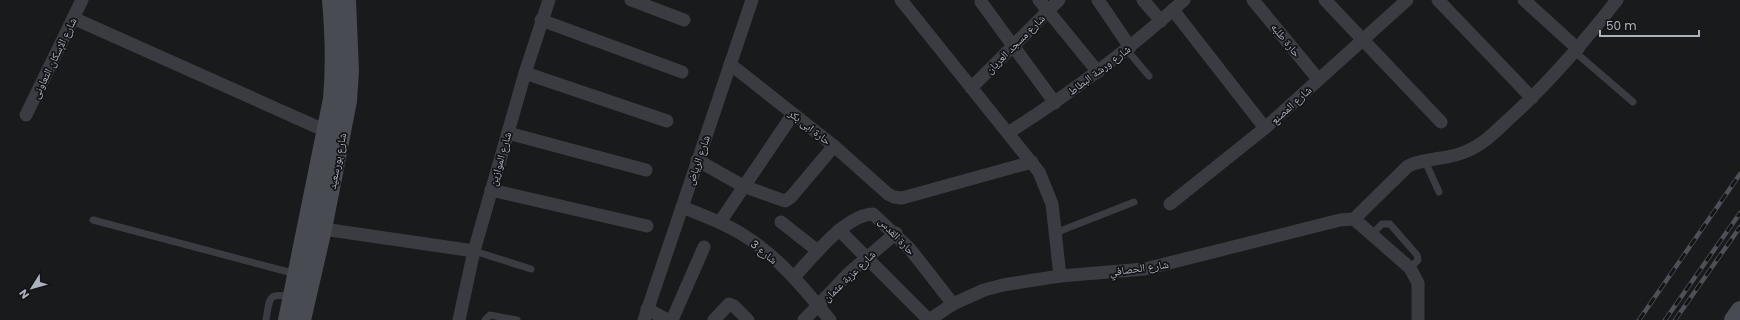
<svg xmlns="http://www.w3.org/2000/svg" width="1740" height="320" viewBox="0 0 1740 320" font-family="Poppins,'Noto Naskh Arabic',sans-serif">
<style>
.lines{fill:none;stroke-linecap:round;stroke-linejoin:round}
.lane{stroke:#3a3c41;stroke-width:7}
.street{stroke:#3a3c41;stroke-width:13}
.secondary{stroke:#484b52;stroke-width:18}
.rail-casing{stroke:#4d5057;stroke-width:4.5}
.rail{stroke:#141417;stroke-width:3;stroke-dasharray:9;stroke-linecap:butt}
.labels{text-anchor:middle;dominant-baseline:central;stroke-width:3.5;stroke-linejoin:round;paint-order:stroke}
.street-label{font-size:11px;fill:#abb1bd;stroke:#141417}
</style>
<rect width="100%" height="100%" fill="#191a1c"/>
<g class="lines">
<g class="lane">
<polyline points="1127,50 1149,76"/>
<polyline points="1575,52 1633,102"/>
<polyline points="1425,161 1439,192"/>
<polyline points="93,220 296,274"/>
<polyline points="1055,233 1134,202"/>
<polyline points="1372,234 1382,224 1390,224 1417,255 1418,260 1410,268"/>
<polyline points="474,251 531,269"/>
<path d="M266,320C270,298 267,292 292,297"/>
<polyline points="485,320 490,315 517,320"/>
</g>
<g class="street">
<polyline points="631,0 684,20"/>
<polyline points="901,0 1039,172 1052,204 1060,276"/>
<polyline points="1039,0 1098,72"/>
<polyline points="1098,0 1130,47"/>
<polyline points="1143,0 1161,21"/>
<polyline points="1253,0 1318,79"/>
<polyline points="1325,0 1441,122"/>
<polyline points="1438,0 1532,98"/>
<polyline points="1524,0 1578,49"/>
<polyline points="981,2 1055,103"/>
<polyline points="1173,10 1265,128"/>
<polyline points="73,18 326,131"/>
<polyline points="541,20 682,72"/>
<polyline points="730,64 834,146 888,194 894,197 902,198 1032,162"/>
<polyline points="525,73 667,121"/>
<polyline points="971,88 1059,0"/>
<polyline points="26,115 82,0"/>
<polyline points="508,133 646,170"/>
<path d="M1008,133C1071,93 1129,50 1184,0"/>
<polyline points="697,160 743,186 785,201 791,197 834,146"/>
<polyline points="491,190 647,226"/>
<polyline points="1170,204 1265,128 1407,0"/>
<path d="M682,207C702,215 722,222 740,233C776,254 804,288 830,320"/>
<path d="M1354,219L1408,166C1427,157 1449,160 1467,151C1484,144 1497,130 1510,118C1550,82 1584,42 1617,0"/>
<polyline points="1354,219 1410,268 1418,283 1418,320"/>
<polyline points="720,222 793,114"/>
<polyline points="781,222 818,251"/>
<polyline points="323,229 474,251"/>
<polyline points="839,230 929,320"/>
<path d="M794,277C812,258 845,215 873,214L910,249L953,304"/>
<polyline points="647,309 668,320"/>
<polyline points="459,320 474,251 525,73 549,0"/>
<polyline points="644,320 752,0"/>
<polyline points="672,320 704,247"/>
<polyline points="714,320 729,304 734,306 748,320"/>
<polyline points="804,320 849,273 896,233"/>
<polyline points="929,320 953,304 984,290 1003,285 1060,276 1145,269 1340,220 1354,219"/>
</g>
<g class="secondary">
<path d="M287,320L332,99C335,66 334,34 331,0"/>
<polyline points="302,320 323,229 348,101 350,71 347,0"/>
<polyline points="1733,320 1740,310"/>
</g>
<defs>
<g id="rail">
<polyline points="1639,320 1740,174"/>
<polyline points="1665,320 1740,213"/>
<polyline points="1675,320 1740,227"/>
</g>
</defs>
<use href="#rail" class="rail-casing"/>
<use href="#rail" class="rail"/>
</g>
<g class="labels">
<g class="street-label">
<text transform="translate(1286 40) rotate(51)">حارة طلبه</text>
<text transform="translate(1015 44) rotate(-45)">شارع مسجد العريان</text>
<text transform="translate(54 58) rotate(-64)">شارع الإسكان التعاونى</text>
<text transform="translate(1099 70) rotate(-37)">شارع ورشة البطاط</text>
<text transform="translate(1291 105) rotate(-42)">شارع المصنع</text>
<text transform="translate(810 127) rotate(38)">حارة ابى بكر</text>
<text transform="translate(500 159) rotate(-74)">شارع الموازين</text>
<text transform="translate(698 160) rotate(-71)">شارع الرياض</text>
<text transform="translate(337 161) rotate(-79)">شارع بورسعيد</text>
<text transform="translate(897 236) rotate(46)">حارة القدس</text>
<text transform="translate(764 252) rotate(39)">شارع 3</text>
<text transform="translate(1139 268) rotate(-8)">شارع الحصافي</text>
<text transform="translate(849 276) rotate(-44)">شارع عزبة عثمان</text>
</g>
</g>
<g transform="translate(32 288) rotate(233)" stroke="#141417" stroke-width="3" paint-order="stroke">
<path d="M0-3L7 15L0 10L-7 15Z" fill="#abb1bd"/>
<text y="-6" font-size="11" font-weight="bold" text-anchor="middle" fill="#abb1bd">N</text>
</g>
<path d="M1600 30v6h99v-6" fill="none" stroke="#abb1bd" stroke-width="2"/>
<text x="1606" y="30" font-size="12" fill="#abb1bd" stroke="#141417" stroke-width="3" paint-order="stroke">50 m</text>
</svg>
